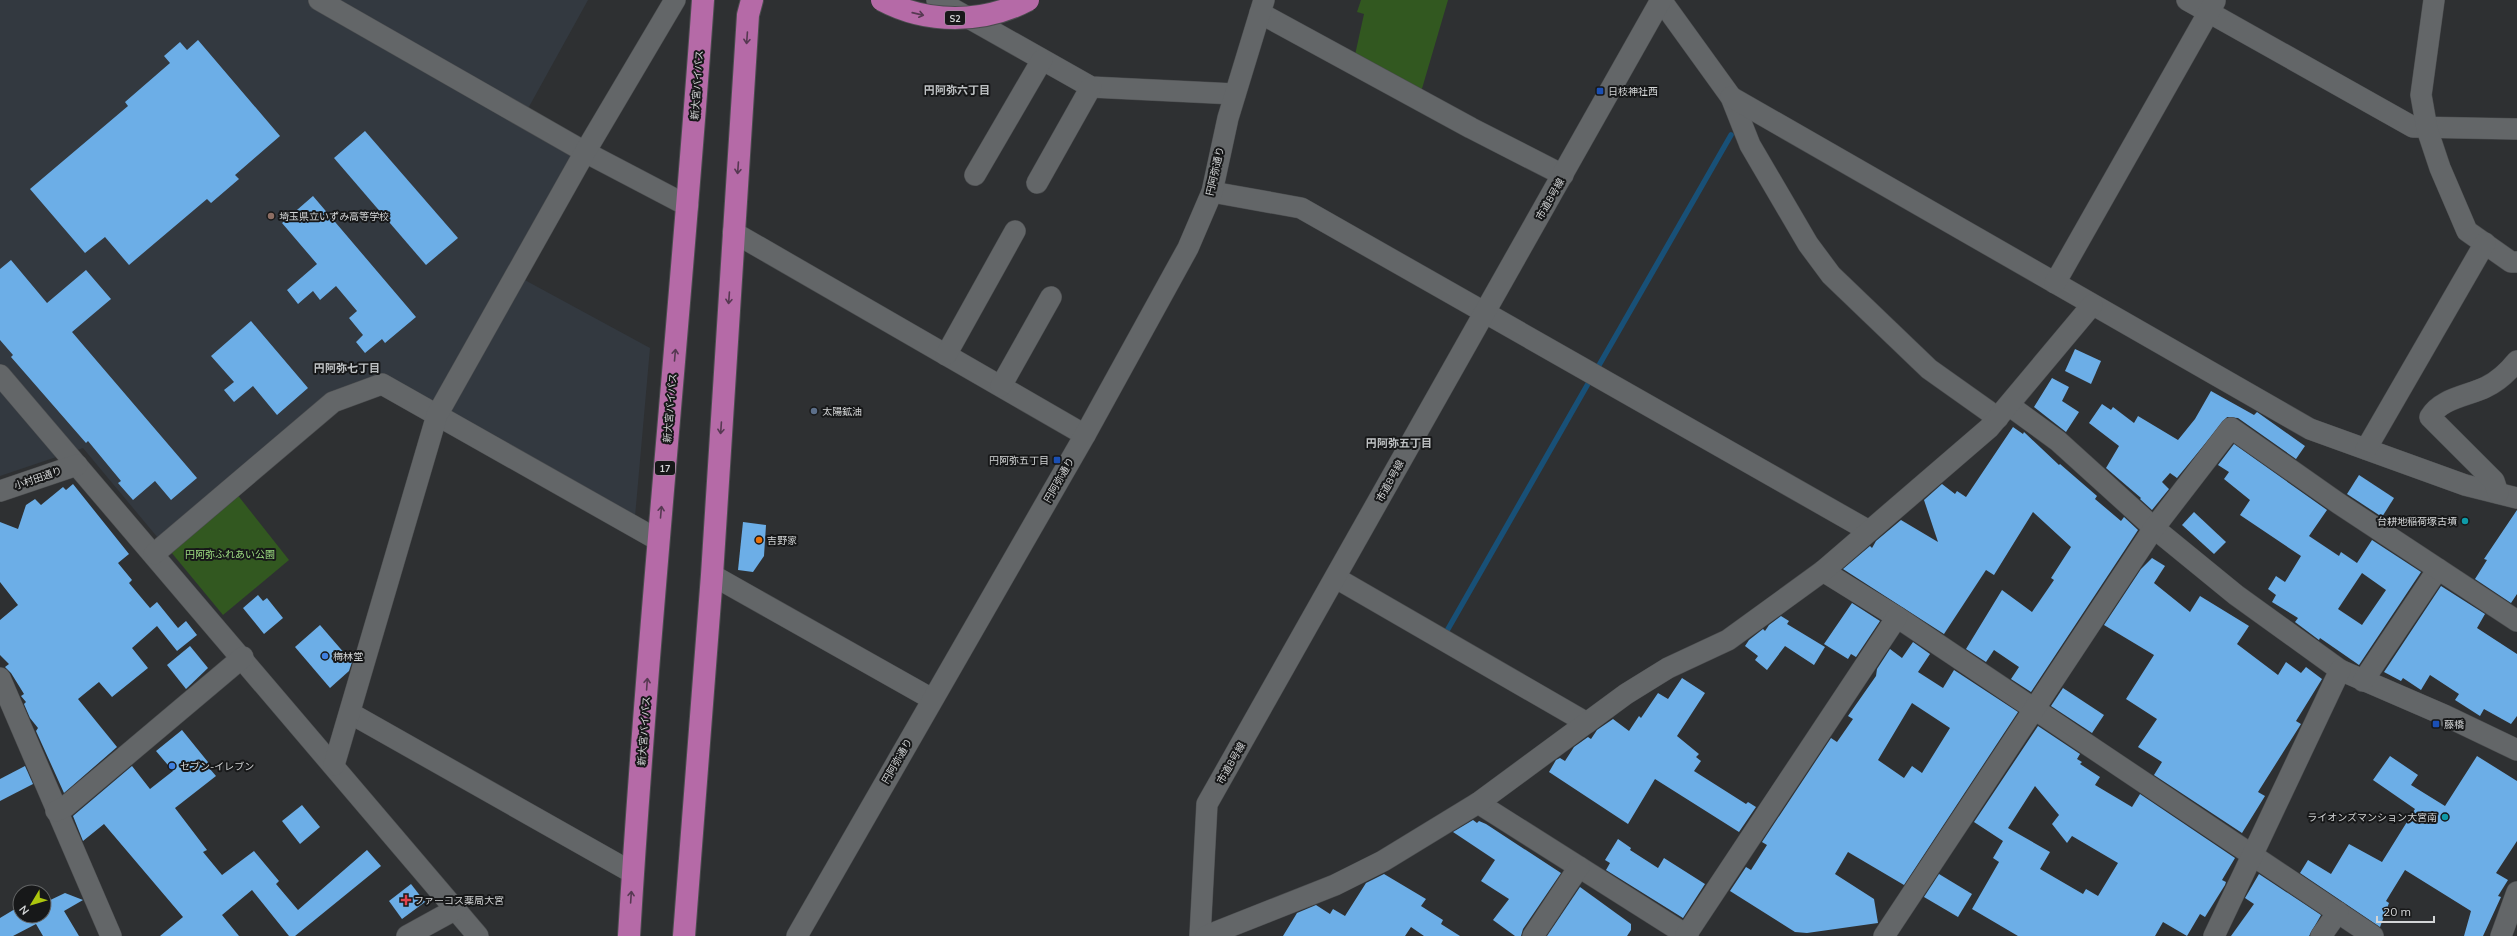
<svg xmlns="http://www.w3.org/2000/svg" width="2517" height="936" viewBox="0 0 2517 936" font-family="Mulish,'Noto Sans JP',sans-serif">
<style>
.built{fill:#333940}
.green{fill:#325820}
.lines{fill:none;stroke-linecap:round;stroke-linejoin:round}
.stream{stroke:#185077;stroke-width:5.5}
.building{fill:#6caee7;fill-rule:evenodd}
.minor-casing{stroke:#4b4d4f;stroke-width:22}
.highway-casing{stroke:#4b4d4f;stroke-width:24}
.minor{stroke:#636668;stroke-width:21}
.highway{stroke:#b56aa7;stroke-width:22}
.highway-bridge-casing{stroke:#4b4d4f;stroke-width:24;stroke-linecap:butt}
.highway-bridge{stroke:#b56aa7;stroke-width:22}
.oneway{stroke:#563952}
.transit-dot{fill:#1a4fb4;stroke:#171819;stroke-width:1.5}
.education-dot{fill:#8d6e63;stroke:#171819;stroke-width:1.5}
.service-dot{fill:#5c6f8a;stroke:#171819;stroke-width:1.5}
.culture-dot{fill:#0f9aa8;stroke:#171819;stroke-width:1.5}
.food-dot{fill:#e8710a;stroke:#171819;stroke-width:1.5}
.shop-dot{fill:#3f7fe0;stroke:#171819;stroke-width:1.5}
.health-dot{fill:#e0444e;stroke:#171819;stroke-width:1.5}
.labels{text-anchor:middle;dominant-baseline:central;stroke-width:4;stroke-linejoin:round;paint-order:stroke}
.shield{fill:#171819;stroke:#9b9c9d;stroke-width:1}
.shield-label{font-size:9px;font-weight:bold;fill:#d3d5d6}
.street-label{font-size:10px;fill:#d3d5d6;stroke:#171819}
.poi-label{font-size:10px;fill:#d3d5d6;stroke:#171819;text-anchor:start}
.park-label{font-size:10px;fill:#9ede82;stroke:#171819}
.neighbourhood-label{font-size:11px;font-weight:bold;fill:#bfc2c4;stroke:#171819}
</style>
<rect width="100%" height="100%" fill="#2e3032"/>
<polygon class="built" points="0,0 588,0 520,123 570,151 572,161 510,272 650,348 635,517 385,376 158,538 83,448 0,476"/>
<g class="green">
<polygon points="1361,0 1448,0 1421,92 1355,55 1364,14 1357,12"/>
<polygon points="236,493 289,560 223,615 171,552"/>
</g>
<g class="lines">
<g class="stream">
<polyline points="1598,367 1731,135"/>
<polyline points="1448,629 1589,382"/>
</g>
</g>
<g class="building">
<polygon points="198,40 280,136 235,175 239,179 211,203 207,199 129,265 105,237 85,253 30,189 128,106 125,102 170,63 164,56 180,42 187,50"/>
<polygon points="365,131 458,238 426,265 334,158"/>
<polygon points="313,196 416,317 385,343 382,339 365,353 356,342 363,335 349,318 357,311 336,286 320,300 313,291 298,304 287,290 317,264 282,223"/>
<polygon points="11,260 47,303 86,270 111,299 72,332 197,478 171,500 155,481 133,500 118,483 121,481 88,441 86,443 11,357 13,355 0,340 0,269"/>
<polygon points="251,321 308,388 277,415 253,386 234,402 224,390 234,382 211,356"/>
<polygon points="2075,349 2101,361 2091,384 2065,371"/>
<polygon points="2052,378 2069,387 2062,401 2079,412 2066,432 2034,407"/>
<polygon points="2211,391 2254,415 2257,412 2305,446 2296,459 2238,418 2227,417 2177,478 2170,473 2162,482 2169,489 2152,510 2140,499 2141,498 2106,468 2119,446 2089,423 2102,404 2111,410 2113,407 2134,423 2138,416 2178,440 2195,419"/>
<polygon points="2013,427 2023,434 2024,432 2059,465 2060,464 2097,496 2095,499 2121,521 2124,517 2138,530 2031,692 2011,679 2019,667 1994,650 1986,662 1966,649 2002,590 2032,612 2054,580 2051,578 2071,547 2033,512 1994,575 1986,570 1944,634 1843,569 1870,546 1872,548 1876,541 1901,520 1938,542 1924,500 1942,484 1955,494 1957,491 1966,497"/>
<path d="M2234,444L2327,510L2309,536L2339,556L2341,552L2357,563L2372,540L2421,572L2359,665L2320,638L2319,640L2295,622L2298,618L2272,602L2276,595L2268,589L2276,576L2285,582L2301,556L2240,515L2250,500L2224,479L2229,472L2218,465ZM2362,573L2386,590L2362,625L2338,609Z"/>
<polygon points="2359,475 2394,498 2382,517 2347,494"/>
<polygon points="73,484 129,554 118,563 132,580 129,583 150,608 157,602 178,628 186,621 197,635 177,651 157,626 132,648 148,668 112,697 99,682 78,699 117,747 64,793 36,731 38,728 30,718 24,704 26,702 21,696 24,694 11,673 5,667 9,664 0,655 0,620 18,605 0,582 0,522 18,529 26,505 35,499 41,505 63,487 66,490"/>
<polygon points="2517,510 2517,594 2511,603 2475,579 2487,560 2484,559"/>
<polygon points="2194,512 2226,542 2214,554 2182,525"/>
<polygon points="743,522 766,525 764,556 753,572 738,570"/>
<polygon points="2152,558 2165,566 2154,583 2190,612 2200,596 2249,626 2237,644 2278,675 2286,662 2301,673 2306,667 2322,679 2296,721 2301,724 2258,792 2265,796 2242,833 2154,775 2162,762 2138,747 2157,719 2126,699 2154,655 2104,625 2141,569"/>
<polygon points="2441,586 2485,614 2477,628 2517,654 2517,716 2511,724 2484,709 2480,716 2455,700 2459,694 2430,675 2421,690 2403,678 2401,681 2384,672"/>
<polygon points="258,595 263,601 267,598 283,618 264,634 243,608"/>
<polygon points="1852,603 1880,621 1856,657 1851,654 1848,659 1824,644"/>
<polygon points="1781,616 1789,621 1787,624 1825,647 1814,665 1785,646 1767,670 1755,660 1758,656 1745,646 1749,640 1763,629 1765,631 1769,625"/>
<polygon points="320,625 352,662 349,671 330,688 295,647"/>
<path d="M1913,642L1930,654L1918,672L1943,688L1954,670L2018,712L1904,885L1848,852L1835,874L1874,899L1878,923L1807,933L1795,932L1730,891L1746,867L1751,870L1767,845L1762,842L1831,738L1837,742L1853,719L1848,716L1876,676L1877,669L1890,649L1902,658ZM1912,703L1950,728L1922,773L1912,766L1904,778L1878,760Z"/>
<polygon points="190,646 208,668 186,689 167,665"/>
<polygon points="1682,678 1705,693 1677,736 1699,754 1696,757 1701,761 1694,771 1746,804 1748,802 1756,807 1739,832 1655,779 1628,824 1549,772 1556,760 1560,758 1565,761 1574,747 1588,737 1591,739 1597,730 1613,719 1629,731 1639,716 1641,718 1658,693 1668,699"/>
<polygon points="2063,688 2104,715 2092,733 2051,706"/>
<path d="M2038,726L2080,754L2077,759L2082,762L2080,764L2100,777L2095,785L2132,807L2140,794L2235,858L2222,880L2226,882L2225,885L2205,917L2200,914L2187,936L2163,922L2155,936H2018L1972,909L1999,862L1993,858L2003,841L1974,822ZM2035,786L2059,815L2052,824L2067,843L2072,836L2118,863L2098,896L2086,889L2083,894L2040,869L2050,852L2008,828Z"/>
<polygon points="182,730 212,767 210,769 216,776 175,808 207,850 203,852 222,875 254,851 279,881 276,884 298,910 367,850 381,866 295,936 289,936 252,890 222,915 239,936 160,936 183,917 104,824 83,841 73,816 132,766 150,789 173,771 156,751"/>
<polygon points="2390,756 2418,775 2411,785 2445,806 2477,756 2517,781 2517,841 2496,873 2508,880 2498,896 2501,897 2483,936 2464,936 2471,911 2405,870 2386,901 2389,903 2380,927 2300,873 2308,860 2331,874 2349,844 2382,862 2415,809 2373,780"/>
<polygon points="25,766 33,784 0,801 0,779"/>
<polygon points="302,805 320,827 300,844 282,821"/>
<polygon points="1473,820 1477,823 1479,821 1486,824 1561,873 1523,929 1521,936 1515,936 1493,920 1509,899 1481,881 1495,860 1453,832"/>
<polygon points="1618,839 1631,848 1630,850 1658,868 1664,858 1705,884 1683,918 1606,870 1610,863 1605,860"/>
<polygon points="1384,874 1426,899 1421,906 1443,920 1441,924 1460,936 1424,936 1411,927 1405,936 1283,936 1297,913 1316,905 1330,914 1333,909 1345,916 1366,883"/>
<polygon points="1939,874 1972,894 1958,917 1924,897"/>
<polygon points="2259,874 2321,915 2309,936 2231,936 2254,904 2245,898"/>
<polygon points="411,884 425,902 402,919 389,901"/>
<polygon points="1580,887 1631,924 1631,930 1627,936 1547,936"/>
<polygon points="65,893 83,900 64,911 79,936 43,936 36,924 13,936 0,936 0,918 15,909 19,916 44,916 44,903"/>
</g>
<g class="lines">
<defs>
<g id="minor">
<polyline points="319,0 585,152 688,206"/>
<polyline points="937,0 1091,87 1235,94"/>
<polyline points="1661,0 1731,97 1750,145 1808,244 1831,275 1929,369 1998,418"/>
<polyline points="2187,0 2413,127 2517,129"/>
<polyline points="2434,0 2421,95 2427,129 2440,168 2467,231 2511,262 2517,262"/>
<polyline points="1260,13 1471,128 1563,175"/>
<polyline points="1731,97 2310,429 2465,485 2517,498"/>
<polyline points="975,175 1042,60"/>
<polyline points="1037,183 1091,87"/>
<polyline points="1212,192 1301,208 1869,531"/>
<polyline points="733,232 1085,435"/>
<polyline points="2055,283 2215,1"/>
<polyline points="946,355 1015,231"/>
<polyline points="0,375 478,936"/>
<polyline points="1001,386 1051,297"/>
<polyline points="2010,406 2058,441 2154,528 2236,595 2340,670 2444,715 2517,750"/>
<polyline points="2366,449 2485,243"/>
<polyline points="0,491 77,465"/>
<path d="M2498,493L2494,481L2430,417C2441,398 2468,396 2486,387C2499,381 2508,372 2517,361"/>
<polyline points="154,554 333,402 382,384 658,540"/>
<polyline points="1823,571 1897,617 2373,936"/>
<polyline points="712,575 932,699"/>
<polyline points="1336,578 1587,723"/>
<polyline points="0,678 111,936"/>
<polyline points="2363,681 2438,569"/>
<polyline points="350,713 633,873"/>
<polyline points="334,765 437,415 585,152 675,0"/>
<polyline points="1478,803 1688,936"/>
<polyline points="56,811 65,807 243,657"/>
<polyline points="1686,935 1897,617"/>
<polyline points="407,936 456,909"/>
<polyline points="797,936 1085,435 1188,248 1212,192 1228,118 1264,0"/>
<polyline points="1200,936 1207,804 1661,0"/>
<polyline points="1206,936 1335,885 1383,861 1478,803 1626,694 1668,668 1728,640 1823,571 1989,428 2092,305"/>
<polyline points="1533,936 1579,867"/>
<polyline points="1884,936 2154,528 2231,428 2338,503 2517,621"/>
<polyline points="2214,936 2340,670"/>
<polyline points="2321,936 2338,912"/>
<polyline points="2501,936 2517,892"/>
</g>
<g id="highway">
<path d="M629,936C648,624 681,312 703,0"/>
<polyline points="684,936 712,575 748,15 752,0"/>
</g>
</defs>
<use href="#minor" class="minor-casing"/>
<use href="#highway" class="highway-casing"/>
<use href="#minor" class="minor"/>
<use href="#highway" class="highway"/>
<defs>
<path id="highway-bridge" d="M882,0C927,24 983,24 1028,0"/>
</defs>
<use href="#highway-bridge" class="highway-bridge-casing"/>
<use href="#highway-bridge" class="highway-bridge"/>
</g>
<defs><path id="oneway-shaft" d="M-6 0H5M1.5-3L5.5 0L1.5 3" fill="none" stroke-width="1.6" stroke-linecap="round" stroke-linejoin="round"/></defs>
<g class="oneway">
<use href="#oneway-shaft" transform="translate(918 14) rotate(13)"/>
<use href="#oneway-shaft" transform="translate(747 38) rotate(94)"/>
<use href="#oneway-shaft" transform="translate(738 168) rotate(94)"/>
<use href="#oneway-shaft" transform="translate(729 298) rotate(94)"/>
<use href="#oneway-shaft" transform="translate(675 355) rotate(-85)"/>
<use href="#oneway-shaft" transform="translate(721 428) rotate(94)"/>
<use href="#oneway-shaft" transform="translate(661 512) rotate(-85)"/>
<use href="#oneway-shaft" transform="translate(647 684) rotate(-86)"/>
<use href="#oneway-shaft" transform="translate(631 897) rotate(-86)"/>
</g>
<g class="transit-dot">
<rect x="1596" y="87" width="8" height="8" rx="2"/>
<rect x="1053" y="456" width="8" height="8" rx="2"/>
<rect x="2432" y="720" width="8" height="8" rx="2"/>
</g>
<circle class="education-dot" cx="271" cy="216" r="4"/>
<circle class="service-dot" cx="814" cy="411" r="4"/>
<g class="culture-dot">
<circle cx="2465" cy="521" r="4"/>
<circle cx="2445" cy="817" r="4"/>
</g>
<circle class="food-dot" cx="759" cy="540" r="4"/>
<g class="shop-dot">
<circle cx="325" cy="656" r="4"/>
<circle cx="172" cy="766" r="4"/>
</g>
<path class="health-dot" d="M404 894h4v4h4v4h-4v4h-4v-4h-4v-4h4z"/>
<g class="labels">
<g class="shield">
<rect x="945" y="11" width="20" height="14" rx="3"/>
<rect x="655" y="461" width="20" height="14" rx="3"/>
</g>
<g class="shield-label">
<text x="955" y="18">S2</text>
<text x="665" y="468">17</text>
</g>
<g class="street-label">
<text transform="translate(697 85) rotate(-86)">新大宮バイパス</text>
<text transform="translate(1215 171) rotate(-77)">円阿弥通り</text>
<text transform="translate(1550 199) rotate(-60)">市道8号線</text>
<text transform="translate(670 408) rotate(-85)">新大宮バイパス</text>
<text transform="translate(38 478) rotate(-19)">小村田通り</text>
<text transform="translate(1059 480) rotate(-60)">円阿弥通り</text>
<text transform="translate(1390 481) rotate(-61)">市道8号線</text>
<text transform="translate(644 731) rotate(-86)">新大宮バイパス</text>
<text transform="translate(897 761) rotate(-60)">円阿弥通り</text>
<text transform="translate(1231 763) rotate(-60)">市道8号線</text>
</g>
<g class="poi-label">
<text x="1608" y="91">日枝神社西</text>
<text x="279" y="216">埼玉県立いずみ高等学校</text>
<text x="822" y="411">太陽鉱油</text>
<text x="1049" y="460" text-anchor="end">円阿弥五丁目</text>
<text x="2457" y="521" text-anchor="end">台耕地稲荷塚古墳</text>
<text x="767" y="540">吉野家</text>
<text x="333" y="656">梅林堂</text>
<text x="2444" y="724">藤橋</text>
<text x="180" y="766">セブン-イレブン</text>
<text x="2437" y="817" text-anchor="end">ライオンズマンション大宮南</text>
<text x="414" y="900">ファーコス薬局大宮</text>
</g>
<g class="park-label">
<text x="230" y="554">円阿弥ふれあい公園</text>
</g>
<g class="neighbourhood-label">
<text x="957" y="90">円阿弥六丁目</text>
<text x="347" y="368">円阿弥七丁目</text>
<text x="1399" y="443">円阿弥五丁目</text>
</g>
</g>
<g transform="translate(32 904) rotate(232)"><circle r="19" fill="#171819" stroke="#626465"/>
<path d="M0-3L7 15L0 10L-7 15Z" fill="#adc60e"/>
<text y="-6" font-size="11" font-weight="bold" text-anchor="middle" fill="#d3d5d6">N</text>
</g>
<path d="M2377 916v6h57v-6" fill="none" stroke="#d3d5d6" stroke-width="2"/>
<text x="2383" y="916" font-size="12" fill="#d3d5d6" stroke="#171819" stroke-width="3" paint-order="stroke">20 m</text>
</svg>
